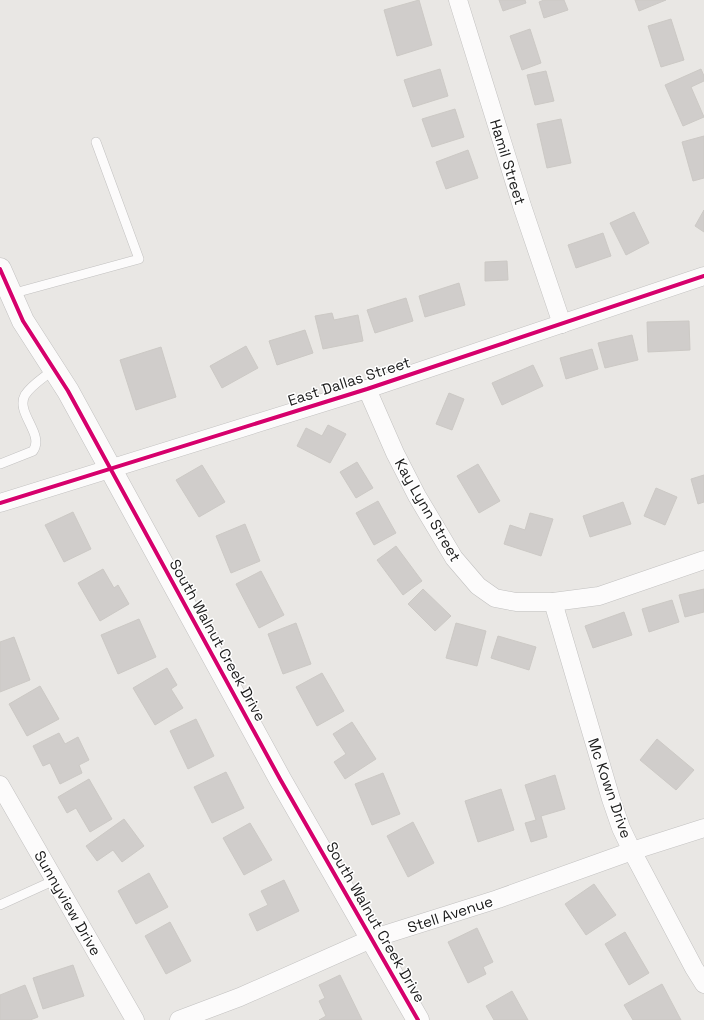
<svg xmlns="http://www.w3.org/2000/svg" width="704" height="1020" viewBox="0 0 704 1020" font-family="'Space Grotesk',sans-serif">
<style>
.building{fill:#d0cdcb;stroke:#ccc9c5}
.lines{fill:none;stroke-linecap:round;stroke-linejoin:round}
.service-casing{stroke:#c2c1c0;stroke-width:10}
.minor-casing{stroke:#c2c1c0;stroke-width:19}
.tertiary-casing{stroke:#c2c1c0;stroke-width:23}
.service{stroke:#fcfbfb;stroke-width:9}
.minor{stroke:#fcfbfb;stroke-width:18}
.tertiary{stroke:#fcfbfb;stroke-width:22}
.cycleway-casing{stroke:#fff;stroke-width:6}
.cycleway{stroke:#d6006c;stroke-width:4}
.labels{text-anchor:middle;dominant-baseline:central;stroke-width:3;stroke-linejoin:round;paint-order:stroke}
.street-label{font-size:15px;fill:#1b1b1b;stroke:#fff}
</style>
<rect width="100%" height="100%" fill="#e9e7e4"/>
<g class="building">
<polygon points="419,0 432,45 397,56 384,10"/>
<polygon points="499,0 525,0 526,3 503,11"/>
<polygon points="544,0 564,0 568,10 544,18 539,2"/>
<polygon points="635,0 666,0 639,11"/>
<polygon points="671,19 684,60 661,67 648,26"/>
<polygon points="530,29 541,63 522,70 510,36"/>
<polygon points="440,69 448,96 413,107 404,80"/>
<polygon points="701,69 704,76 704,81 691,87 704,117 683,126 665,85"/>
<polygon points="546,71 554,101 535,105 527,75"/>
<polygon points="455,109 464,137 432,147 422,119"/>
<polygon points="561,119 571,163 547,168 537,124"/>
<polygon points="704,136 704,178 693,181 682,142"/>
<polygon points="468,150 478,178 446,189 436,162"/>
<polygon points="704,210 704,232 695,226"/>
<polygon points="634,212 649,243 626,255 610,223"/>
<polygon points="603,233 611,256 576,268 568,245"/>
<polygon points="507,261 508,280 485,281 485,262"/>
<polygon points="459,283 465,305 425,317 419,296"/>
<polygon points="406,298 413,321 375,333 367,310"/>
<polygon points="332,313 334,320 358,315 363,341 323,349 315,316"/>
<polygon points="689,321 690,350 648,352 647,322"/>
<polygon points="305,330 313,353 277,365 269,341"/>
<polygon points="632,335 638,360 605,368 598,343"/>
<polygon points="246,346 258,368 222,388 210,366"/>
<polygon points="161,347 176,397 136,410 120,360"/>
<polygon points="592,349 598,369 566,379 560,358"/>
<polygon points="533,365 543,386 502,405 492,383"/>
<polygon points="449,393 464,399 452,430 436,424"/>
<polygon points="328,425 346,434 330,463 297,446 306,428 322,436"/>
<polygon points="357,462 373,488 356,498 340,472"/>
<polygon points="478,464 500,501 479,513 457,476"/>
<polygon points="202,465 225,502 199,517 176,480"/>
<polygon points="704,475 704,502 698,504 691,479"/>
<polygon points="656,488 677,497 665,525 644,516"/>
<polygon points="378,501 396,533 374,545 356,513"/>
<polygon points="623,502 631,524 590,537 583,516"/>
<polygon points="73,512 91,549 64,562 45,525"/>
<polygon points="530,513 553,519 541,556 504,544 510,525 525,530"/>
<polygon points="245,524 260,561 231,573 216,536"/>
<polygon points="396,546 422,581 403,595 377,560"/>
<polygon points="103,569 114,588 118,585 129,604 100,621 78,583"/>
<polygon points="261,571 284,615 259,628 236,584"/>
<polygon points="423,589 451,616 435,631 408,604"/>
<polygon points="704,589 704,612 685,617 679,595"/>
<polygon points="672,600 679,622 649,632 642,609"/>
<polygon points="624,612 632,635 593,648 585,626"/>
<polygon points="139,619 156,657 118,674 101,635"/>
<polygon points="296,623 311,664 283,674 268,634"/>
<polygon points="456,623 486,631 477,666 446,658"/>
<polygon points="498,636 536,647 529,670 491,658"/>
<polygon points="14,637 30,680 0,692 0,642"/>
<polygon points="167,668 177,685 171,689 183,708 155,725 133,688"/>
<polygon points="322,673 344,711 317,726 296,687"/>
<polygon points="40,686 59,719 27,736 9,704"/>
<polygon points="196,719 214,756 188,769 170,731"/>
<polygon points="352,722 376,759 345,779 334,762 346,754 333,734"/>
<polygon points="59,733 65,744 78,737 89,760 79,765 82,773 60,784 50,763 43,766 33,746"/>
<polygon points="657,739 694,770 676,790 640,760"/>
<polygon points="226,772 244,808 212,823 194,787"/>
<polygon points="383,773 400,814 372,825 355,784"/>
<polygon points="555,775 565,809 541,816 547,837 531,842 525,823 536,820 525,785"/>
<polygon points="89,779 112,819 90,832 76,808 67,813 58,797"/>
<polygon points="501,789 514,830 478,842 465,801"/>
<polygon points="124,819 144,846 122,862 113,850 97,861 86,846"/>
<polygon points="413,822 434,863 408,877 387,836"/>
<polygon points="250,823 272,860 244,875 223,838"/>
<polygon points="149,873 168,907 136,924 118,891"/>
<polygon points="284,880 299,911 257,931 249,914 268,905 261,891"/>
<polygon points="594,884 616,915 586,935 565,904"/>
<polygon points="170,922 191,961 166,974 145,936"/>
<polygon points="477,928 493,962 483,967 486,974 468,983 448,942"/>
<polygon points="625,932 649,973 629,985 605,944"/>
<polygon points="73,965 84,996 43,1009 33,978"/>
<polygon points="340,975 362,1020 319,1020 326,1016 319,1001 325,998 319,985"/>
<polygon points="662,984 681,1020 633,1020 624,1005"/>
<polygon points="25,985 38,1017 30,1020 0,1020 0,995"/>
<polygon points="512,991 528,1020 494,1020 486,1006"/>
</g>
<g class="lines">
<defs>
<g id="service">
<polyline points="11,294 139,259 96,142"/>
<path d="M0,464L33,451C45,434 15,413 25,395C32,384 45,377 54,369"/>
<polyline points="0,905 55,880"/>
</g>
<g id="minor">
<polyline points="458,0 522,206 562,324"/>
<polyline points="367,389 395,453 417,496 454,558 478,586 495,598 516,602 553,602 599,596 704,560"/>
<polyline points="0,503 367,389 704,276"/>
<polyline points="553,602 611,799 621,828 632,851 694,968 704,984"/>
<polyline points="0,785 135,1020"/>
<polyline points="179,1020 240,997 371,939 498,899 632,851 704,828"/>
</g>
<polyline id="tertiary" points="0,269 23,321 68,391 280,779 418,1020"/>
</defs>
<use href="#service" class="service-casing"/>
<use href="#minor" class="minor-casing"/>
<use href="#tertiary" class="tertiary-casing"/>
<use href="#service" class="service"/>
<use href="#minor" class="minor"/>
<use href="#tertiary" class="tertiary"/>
<defs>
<g id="cycleway">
<polyline points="0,269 23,321 68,391 280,779 418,1020"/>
<polyline points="0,503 367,389 704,276"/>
</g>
</defs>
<use href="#cycleway" class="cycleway-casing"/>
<use href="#cycleway" class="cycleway"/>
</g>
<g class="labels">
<g class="street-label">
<text transform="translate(508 162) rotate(73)">Hamil Street</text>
<text transform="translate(349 381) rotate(-18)">East Dallas Street</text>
<text transform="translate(428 510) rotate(60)">Kay Lynn Street</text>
<text transform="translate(218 640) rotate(61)">South Walnut Creek Drive</text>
<text transform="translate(610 788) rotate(71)">Mc Kown Drive</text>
<text transform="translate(68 903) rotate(60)">Sunnyview Drive</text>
<text transform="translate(450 914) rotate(-18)">Stell Avenue</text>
<text transform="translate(376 922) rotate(60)">South Walnut Creek Drive</text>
</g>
</g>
</svg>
